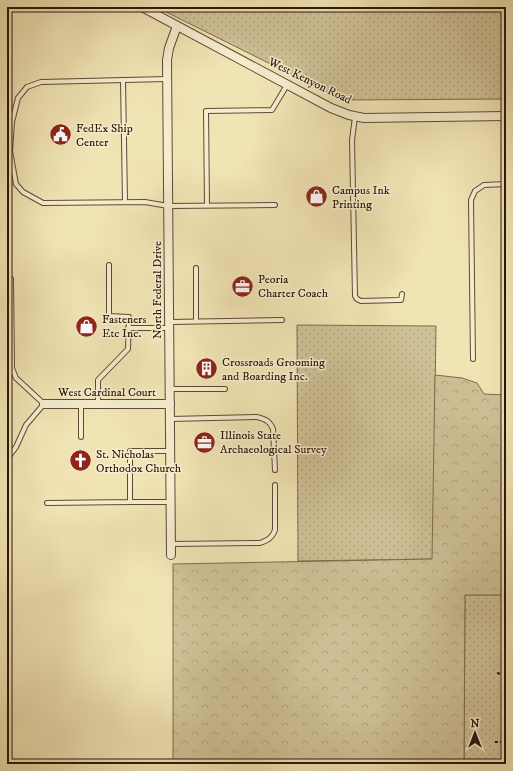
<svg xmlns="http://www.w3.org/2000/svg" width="513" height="771" viewBox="0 0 513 771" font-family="'IM FELL DW Pica',serif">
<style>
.grass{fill:url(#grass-dots);stroke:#7c6c50}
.forest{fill:url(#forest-crowns);stroke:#7c6c50}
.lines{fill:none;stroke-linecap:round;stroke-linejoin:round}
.lane-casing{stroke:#5c4a34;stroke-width:6}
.street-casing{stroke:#5c4a34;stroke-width:10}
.path{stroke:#2a170a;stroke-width:2;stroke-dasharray:3 2;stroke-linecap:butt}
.lane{stroke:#f6edce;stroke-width:4}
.street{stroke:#f6edce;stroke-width:8}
.labels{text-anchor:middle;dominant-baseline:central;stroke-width:3;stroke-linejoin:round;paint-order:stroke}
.street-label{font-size:12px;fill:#2a170a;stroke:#f6edce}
.poi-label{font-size:12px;fill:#2a170a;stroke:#f6edce;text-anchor:start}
</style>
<defs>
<pattern id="grass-dots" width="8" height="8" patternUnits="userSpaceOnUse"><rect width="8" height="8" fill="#cfc197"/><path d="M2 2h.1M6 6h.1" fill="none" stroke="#b2a581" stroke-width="1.8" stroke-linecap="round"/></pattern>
<pattern id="forest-crowns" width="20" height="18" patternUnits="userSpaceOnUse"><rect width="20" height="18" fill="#cfc197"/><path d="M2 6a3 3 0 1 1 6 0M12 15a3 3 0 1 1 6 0" fill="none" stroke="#b2a581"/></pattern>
</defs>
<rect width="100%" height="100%" fill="#f1e4b4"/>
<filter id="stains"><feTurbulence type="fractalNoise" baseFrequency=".005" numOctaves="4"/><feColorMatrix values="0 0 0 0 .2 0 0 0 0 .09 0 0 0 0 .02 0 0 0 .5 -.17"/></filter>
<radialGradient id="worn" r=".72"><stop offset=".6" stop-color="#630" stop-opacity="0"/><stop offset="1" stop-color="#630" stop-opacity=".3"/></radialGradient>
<g class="grass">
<polygon points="156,7 506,7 506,99 343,100"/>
<polygon points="297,325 436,326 433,559 298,561"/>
<polygon points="465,595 506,595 506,669 503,691 505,764 464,764"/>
</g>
<polygon class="forest" points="435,375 462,378 477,383 484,394 506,395 506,595 465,595 464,764 173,764 173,564 432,559"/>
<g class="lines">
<defs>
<g id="lane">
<polyline points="167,79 41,82 27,87 18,98 12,122 10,151 16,184 23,192 43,203 145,202 168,206 275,205"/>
<polyline points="123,80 125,202"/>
<polyline points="355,117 352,140 355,296 357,299 361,301 399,300 401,300 402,294"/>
<polyline points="207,205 206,111 272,110 287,85"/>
<polyline points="196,268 196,321"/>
<polyline points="170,322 282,320"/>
<polyline points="128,328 169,328"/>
<polyline points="473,359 471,200 475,191 484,185 506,184"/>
<polyline points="170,389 225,389"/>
<polyline points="98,403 98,380 128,349 129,317 109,316 109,265"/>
<polyline points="81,404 81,437"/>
<path d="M170,419L257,417C265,419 270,421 273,429L275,470"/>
<polyline points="7,459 16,447 26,425 44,404 16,378 12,368 11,279"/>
<polyline points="130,502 171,502"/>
<polyline points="47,503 130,502 130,451 170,451"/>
<path d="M171,544L260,543C268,540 272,538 275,530V485"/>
</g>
<g id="street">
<polyline points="142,7 331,108 349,115 364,118 506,116"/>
<polyline points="44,404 170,404"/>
<polyline points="171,555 167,60 169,48 177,26"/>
</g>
</defs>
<use href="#lane" class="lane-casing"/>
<use href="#street" class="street-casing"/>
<g class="path">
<polyline points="503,639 506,639"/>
<polyline points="497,673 506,675"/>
<polyline points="495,742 506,742"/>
</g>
<use href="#lane" class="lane"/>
<use href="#street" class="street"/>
</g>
<defs>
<symbol id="civic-disc" viewBox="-11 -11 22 22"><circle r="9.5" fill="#8f2418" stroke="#f6edce"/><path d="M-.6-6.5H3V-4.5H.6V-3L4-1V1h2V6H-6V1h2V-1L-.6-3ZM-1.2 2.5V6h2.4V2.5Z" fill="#fff"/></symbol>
<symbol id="shop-disc" viewBox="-11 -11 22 22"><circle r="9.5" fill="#8f2418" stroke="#f6edce"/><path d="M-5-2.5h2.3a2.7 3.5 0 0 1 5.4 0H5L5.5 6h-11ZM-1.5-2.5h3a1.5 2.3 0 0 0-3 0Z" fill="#fff"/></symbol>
<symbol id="office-disc" viewBox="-11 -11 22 22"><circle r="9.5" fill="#8f2418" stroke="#f6edce"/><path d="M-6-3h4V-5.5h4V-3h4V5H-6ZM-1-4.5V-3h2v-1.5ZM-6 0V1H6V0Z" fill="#fff"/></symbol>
<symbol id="building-disc" viewBox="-11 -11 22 22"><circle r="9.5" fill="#8f2418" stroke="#f6edce"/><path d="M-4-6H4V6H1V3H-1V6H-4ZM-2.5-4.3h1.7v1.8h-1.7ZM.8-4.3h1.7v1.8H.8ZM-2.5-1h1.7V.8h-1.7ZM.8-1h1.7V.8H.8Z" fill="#fff"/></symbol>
<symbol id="church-disc" viewBox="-11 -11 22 22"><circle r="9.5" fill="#8f2418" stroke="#f6edce"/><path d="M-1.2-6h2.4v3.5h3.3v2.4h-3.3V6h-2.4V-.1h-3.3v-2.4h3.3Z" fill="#fff"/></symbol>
</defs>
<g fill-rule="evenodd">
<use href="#civic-disc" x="48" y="122" width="25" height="25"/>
<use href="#shop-disc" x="304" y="184" width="25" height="25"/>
<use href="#office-disc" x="230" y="274" width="25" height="25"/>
<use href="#shop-disc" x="74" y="314" width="25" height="25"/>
<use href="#building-disc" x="194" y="356" width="25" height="25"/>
<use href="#office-disc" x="192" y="430" width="25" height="25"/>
<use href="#church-disc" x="68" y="448" width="25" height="25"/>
</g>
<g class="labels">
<g class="street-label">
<text transform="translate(310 81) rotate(26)">West Kenyon Road</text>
<text transform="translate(157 290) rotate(-90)">North Federal Drive</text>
<text x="107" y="392">West Cardinal Court</text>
</g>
<g class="poi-label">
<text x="76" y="128">FedEx Ship<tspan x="76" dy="14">Center</tspan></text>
<text x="332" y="190">Campus Ink<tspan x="332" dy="14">Printing</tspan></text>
<text x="258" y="279">Peoria<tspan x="258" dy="14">Charter Coach</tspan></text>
<text x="102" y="319">Fasteners<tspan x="102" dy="14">Etc Inc.</tspan></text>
<text x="222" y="362">Crossroads Grooming<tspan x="222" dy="14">and Boarding Inc.</tspan></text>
<text x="220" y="435">Illinois State<tspan x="220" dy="14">Archaeological Survey</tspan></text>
<text x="96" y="454">St. Nicholas<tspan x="96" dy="14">Orthodox Church</tspan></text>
</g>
</g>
<rect width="513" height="771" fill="none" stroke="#f1e4b4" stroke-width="24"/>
<rect x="8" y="8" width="497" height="755" fill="none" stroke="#2a170a" stroke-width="2"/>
<rect x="12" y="12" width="489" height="747" fill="none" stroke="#2a170a"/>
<g transform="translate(475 733)" stroke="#f6edce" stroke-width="3" paint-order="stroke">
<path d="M0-3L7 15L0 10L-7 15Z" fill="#2a170a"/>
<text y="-6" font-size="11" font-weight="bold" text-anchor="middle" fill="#2a170a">N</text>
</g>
<rect width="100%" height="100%" filter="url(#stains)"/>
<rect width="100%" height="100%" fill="url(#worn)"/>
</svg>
